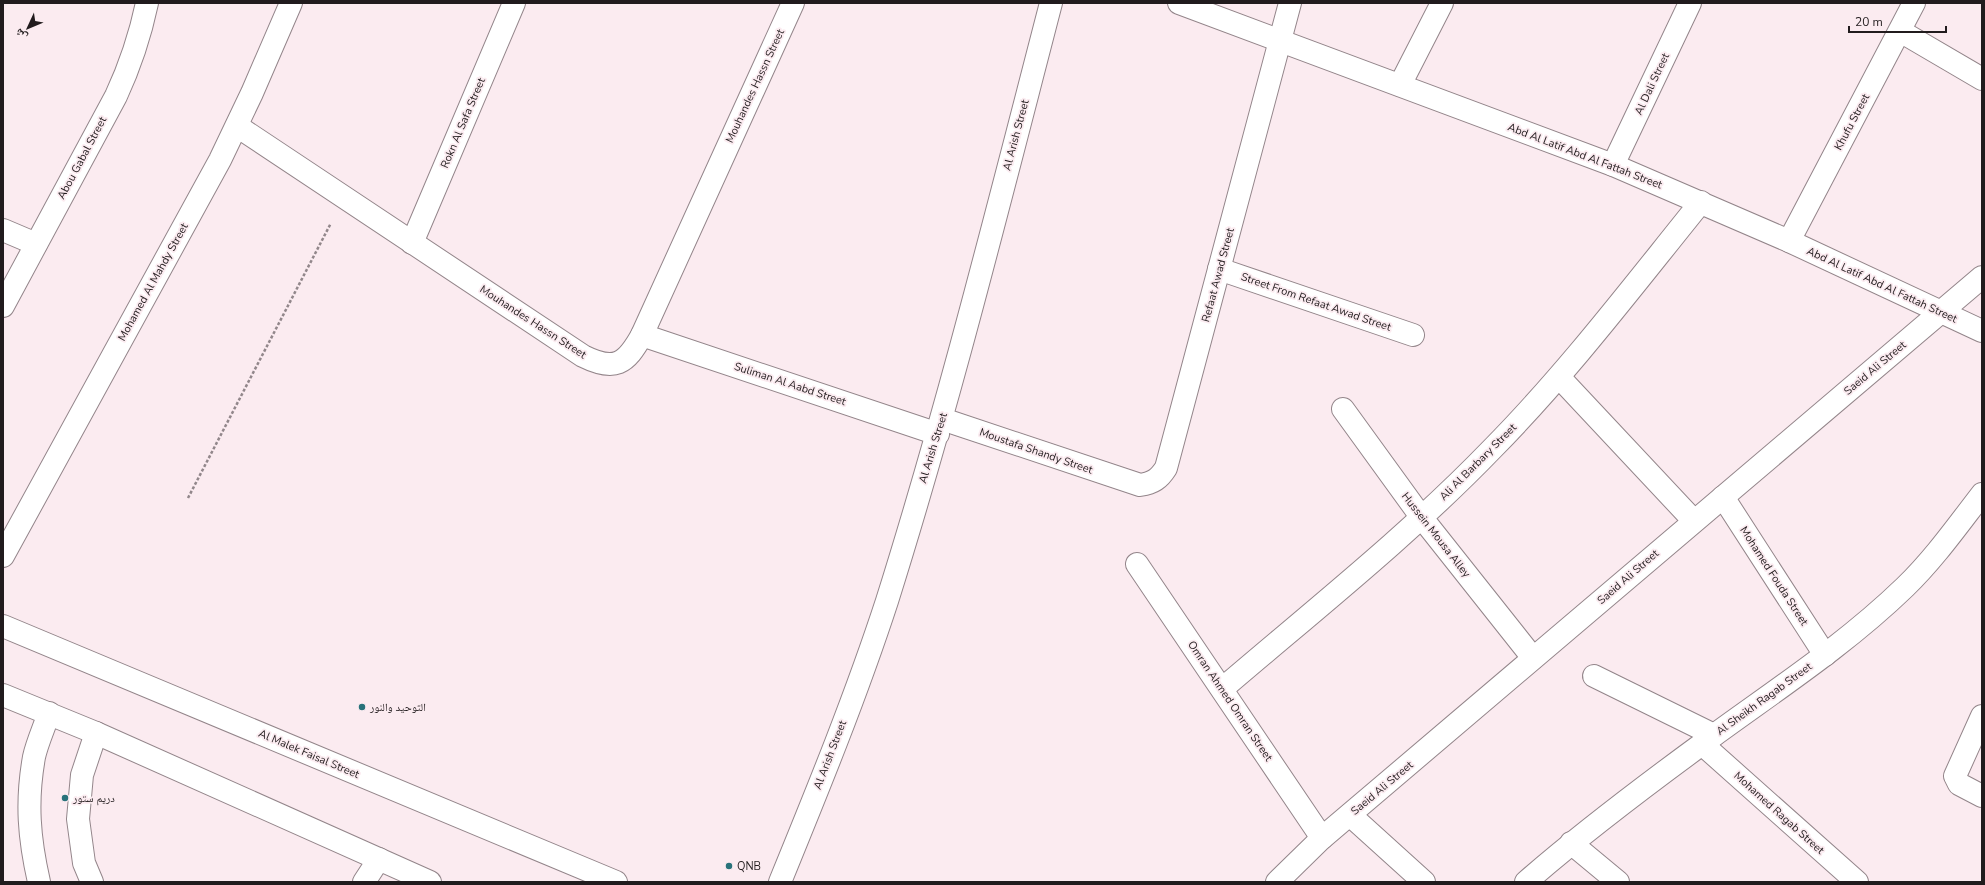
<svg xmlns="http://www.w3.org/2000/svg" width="1985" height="885" viewBox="0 0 1985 885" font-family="'Nunito Sans','Noto Naskh Arabic',sans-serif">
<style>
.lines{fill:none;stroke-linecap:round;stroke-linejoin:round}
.street-casing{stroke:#93858a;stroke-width:24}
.secondary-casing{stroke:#93858a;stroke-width:24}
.primary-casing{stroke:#93858a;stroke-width:24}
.path{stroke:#92878b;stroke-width:2.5;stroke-dasharray:3 2;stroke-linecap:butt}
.street{stroke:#fff;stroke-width:22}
.secondary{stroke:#fff;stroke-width:22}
.primary{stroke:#fff;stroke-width:22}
.poi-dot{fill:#28727a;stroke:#fbebf0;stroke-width:1.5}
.labels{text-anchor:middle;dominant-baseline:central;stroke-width:3.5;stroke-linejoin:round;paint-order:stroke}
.street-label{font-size:11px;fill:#211b1d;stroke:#fbebf0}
.poi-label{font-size:11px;fill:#211b1d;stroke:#fbebf0;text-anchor:start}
</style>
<rect width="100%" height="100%" fill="#fbebf0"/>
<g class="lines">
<defs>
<g id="street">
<polyline points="1900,31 1982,79"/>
<polyline points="1400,85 1442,3"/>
<path d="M237,126L583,356C615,372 626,364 642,335L793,3"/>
<polyline points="1613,165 1690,3"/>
<polyline points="3,230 36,244"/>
<polyline points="1789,241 1914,3"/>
<polyline points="412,243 514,3"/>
<polyline points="1219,269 1413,335"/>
<path d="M3,306L116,96C130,66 140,36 147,3"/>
<polyline points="642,335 938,434"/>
<polyline points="1559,377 1694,521"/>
<polyline points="1343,409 1422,518 1533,658"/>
<path d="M942,419L1140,485C1153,483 1159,479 1166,468L1290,3"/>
<polyline points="1723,497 1825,655"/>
<polyline points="3,556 220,160 252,93 291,3"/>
<polyline points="1137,564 1322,838"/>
<polyline points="1594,676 1714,735"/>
<path d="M1222,689C1313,611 1408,536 1492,449C1568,372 1633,286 1701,202"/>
<polyline points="1982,716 1955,776 1959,784 1982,796"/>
<polyline points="1702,744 1857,882"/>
<polyline points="1350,815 1424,882"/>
<polyline points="1571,843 1618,882"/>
<polyline points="364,882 379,859"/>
<polyline points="1277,882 1322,838 1982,277"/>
<path d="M1526,882C1582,833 1642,788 1702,744C1771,693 1843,647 1905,587C1934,559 1958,525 1982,494"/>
</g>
<g id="secondary">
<path d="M39,882C29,838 26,802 34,757C37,743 44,728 49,713"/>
<polyline points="92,882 84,863 78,819 82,775 96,733"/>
<path d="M780,882C818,789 856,696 887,601C949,404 999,203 1051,3"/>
</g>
<g id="primary">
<polyline points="1179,3 1613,165 1789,241 1982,331"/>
<polyline points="3,626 616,882"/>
<polyline points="3,695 96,733 430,882"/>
</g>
</defs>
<use href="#street" class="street-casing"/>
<use href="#secondary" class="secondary-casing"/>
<use href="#primary" class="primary-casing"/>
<polyline class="path" points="188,498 331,223"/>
<use href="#street" class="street"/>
<use href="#secondary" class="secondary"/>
<use href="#primary" class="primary"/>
</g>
<g class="poi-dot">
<circle cx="362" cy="707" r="4"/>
<circle cx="65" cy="798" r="4"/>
<circle cx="729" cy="866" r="4"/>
</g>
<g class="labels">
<g class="street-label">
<text transform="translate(1652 84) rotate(-65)">Al Dali Street</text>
<text transform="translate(755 86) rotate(-65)">Mouhandes Hassn Street</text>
<text transform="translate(1852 122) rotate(-62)">Khufu Street</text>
<text transform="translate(463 123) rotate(-67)">Rokn Al Safa Street</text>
<text transform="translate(1016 135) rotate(-75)">Al Arish Street</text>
<text transform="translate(1585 156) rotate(21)">Abd Al Latif Abd Al Fattah Street</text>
<text transform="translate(82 158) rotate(-62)">Abou Gabal Street</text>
<text transform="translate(1218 275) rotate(-75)">Refaat Awad Street</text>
<text transform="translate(153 282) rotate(-61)">Mohamed Al Mahdy Street</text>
<text transform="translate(1882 285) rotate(25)">Abd Al Latif Abd Al Fattah Street</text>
<text transform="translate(1316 302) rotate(19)">Street From Refaat Awad Street</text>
<text transform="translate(533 322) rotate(33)">Mouhandes Hassn Street</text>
<text transform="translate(1875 368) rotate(-40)">Saeid Ali Street</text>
<text transform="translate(790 384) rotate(18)">Suliman Al Aabd Street</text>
<text transform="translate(933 448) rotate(-73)">Al Arish Street</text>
<text transform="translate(1036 451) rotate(19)">Moustafa Shandy Street</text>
<text transform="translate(1478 462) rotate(-45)">Ali Al Barbary Street</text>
<text transform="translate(1436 535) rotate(52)">Hussein Mousa Alley</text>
<text transform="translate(1774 576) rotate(57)">Mohamed Fouda Street</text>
<text transform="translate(1628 577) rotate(-41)">Saeid Ali Street</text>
<text transform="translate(1764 699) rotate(-36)">Al Sheikh Ragab Street</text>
<text transform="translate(1230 701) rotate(56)">Omran Ahmed Omran Street</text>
<text transform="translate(309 754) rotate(23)">Al Malek Faisal Street</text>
<text transform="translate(830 755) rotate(-69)">Al Arish Street</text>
<text transform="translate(1382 788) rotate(-40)">Saeid Ali Street</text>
<text transform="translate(1779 813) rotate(42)">Mohamed Ragab Street</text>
</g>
<g class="poi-label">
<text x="370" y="707">التوحيد والنور</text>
<text x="73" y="798">دريم ستور</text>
<text x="737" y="866">QNB</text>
</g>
</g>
<rect width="1985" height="885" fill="none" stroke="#211b1d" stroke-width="8"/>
<g transform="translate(28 28) rotate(226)" stroke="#fbebf0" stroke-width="3" paint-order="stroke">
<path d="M0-3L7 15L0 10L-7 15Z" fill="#211b1d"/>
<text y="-6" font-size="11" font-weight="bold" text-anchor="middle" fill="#211b1d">ش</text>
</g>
<path d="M1849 26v6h97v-6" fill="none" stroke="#211b1d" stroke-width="2"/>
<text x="1855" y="26" font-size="12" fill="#211b1d" stroke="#fbebf0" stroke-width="3" paint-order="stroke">20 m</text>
</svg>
